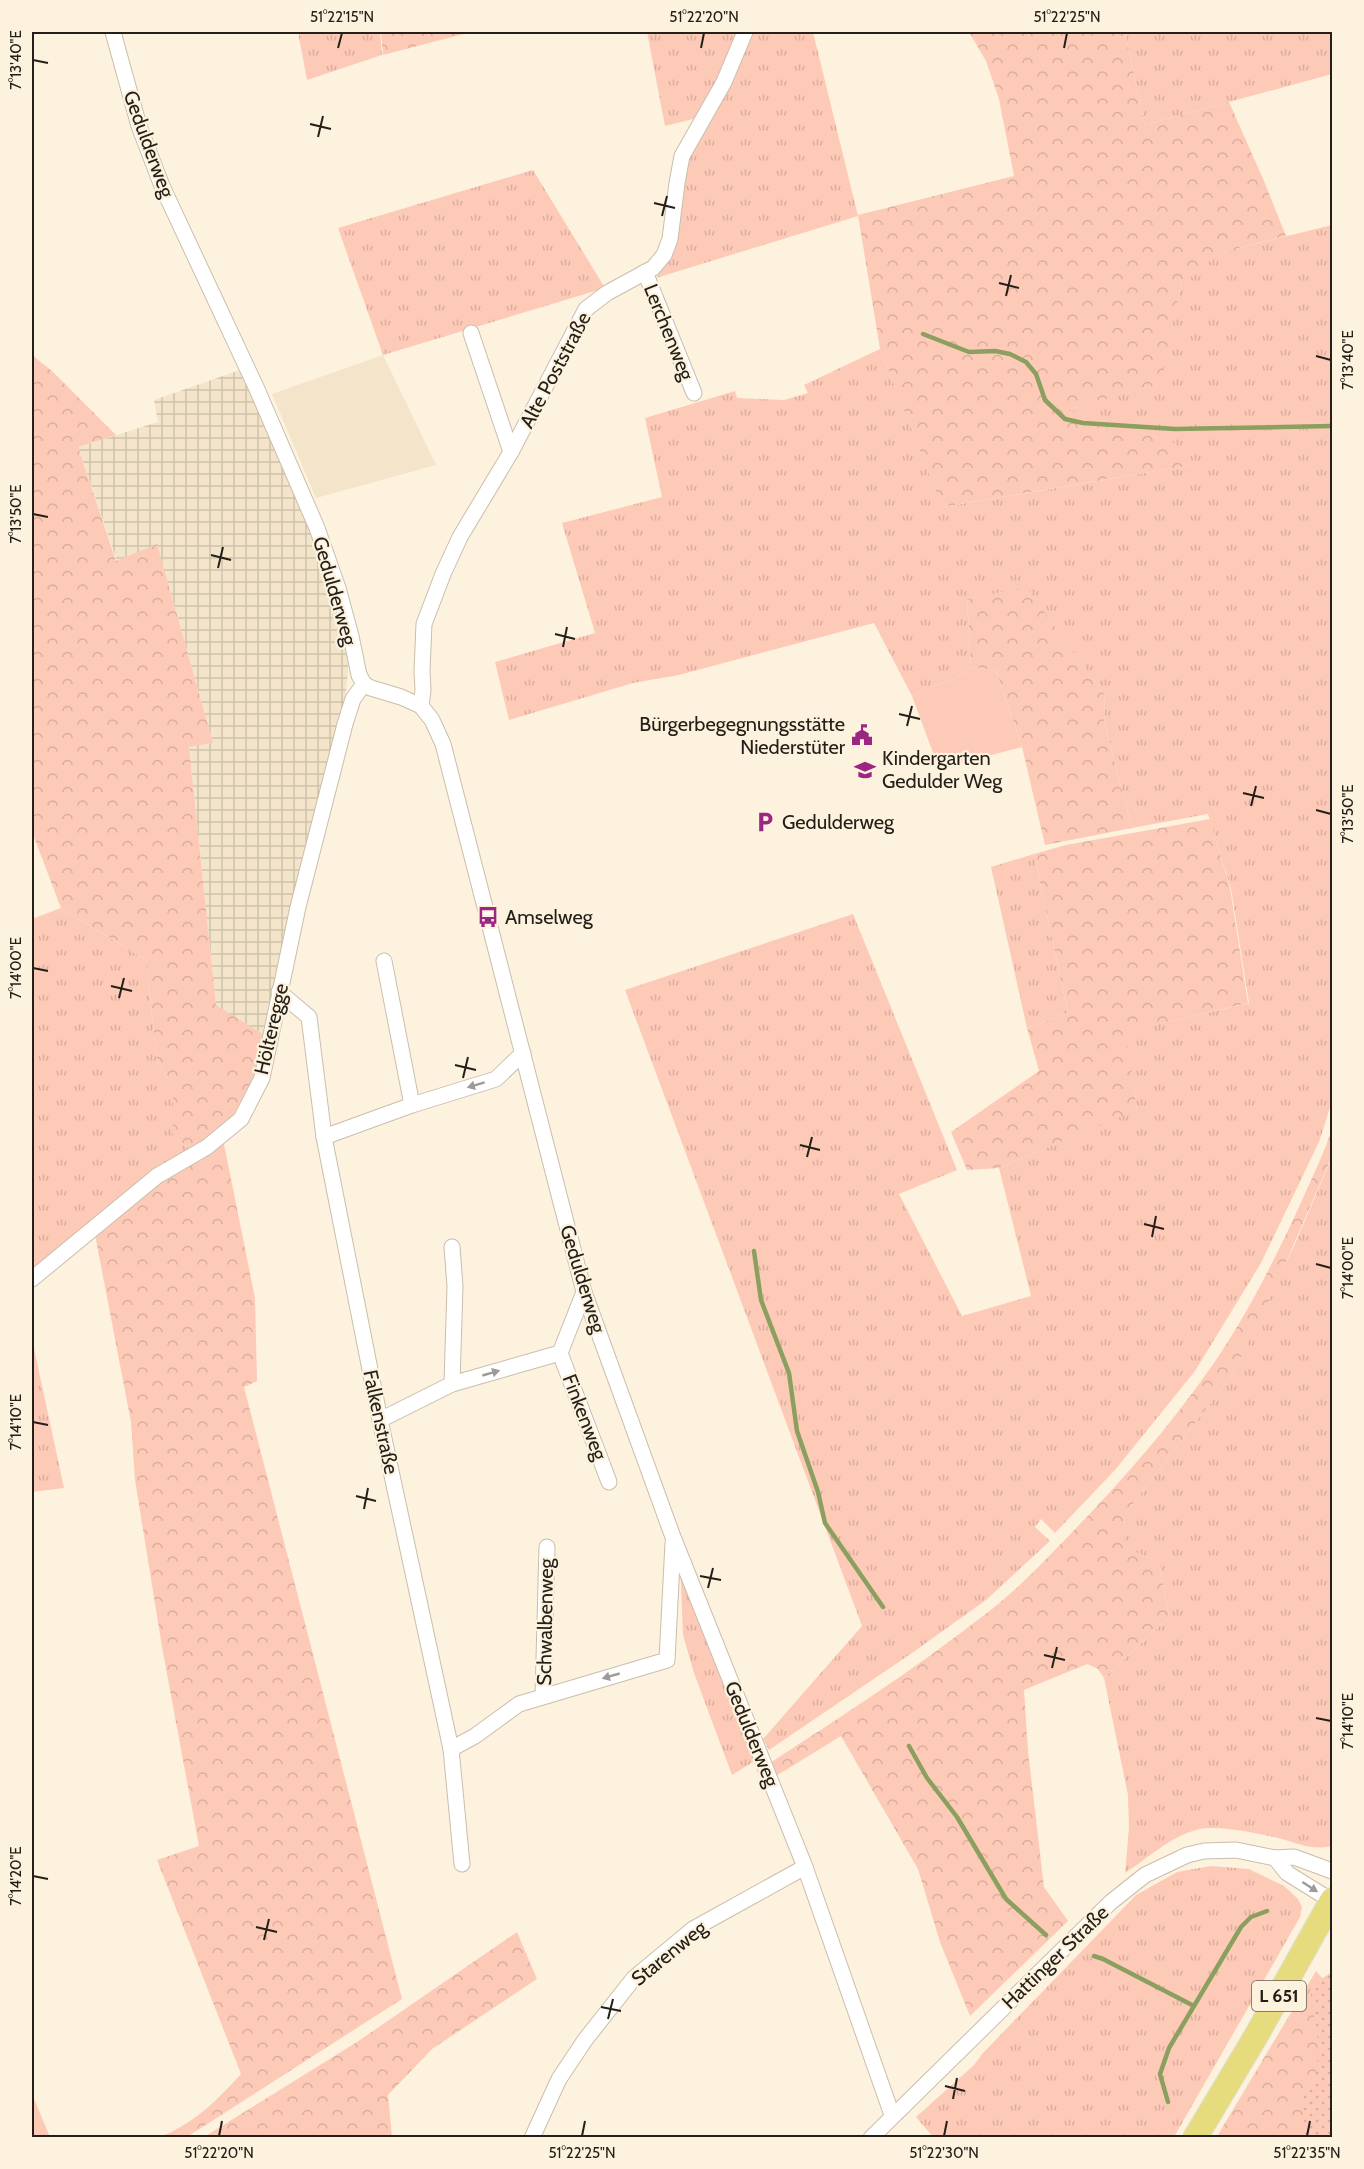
<svg xmlns="http://www.w3.org/2000/svg" width="1364" height="2169" viewBox="0 0 1364 2169" font-family="Cabin,sans-serif">
<style>
.built{fill:#f3e4ca}
.industrial{fill:url(#industrial-grid)}
.grass{fill:url(#grass-tufts)}
.forest{fill:url(#forest-crowns)}
.park{fill:url(#park-dots)}
.garden{fill:#fecab8}
.lines{fill:none;stroke-linecap:round;stroke-linejoin:round}
.stream{stroke:#8b9f5f;stroke-width:4.5}
.minor-casing{stroke:#c9beac;stroke-width:17}
.primary-casing{stroke:#e0e0df;stroke-width:26}
.minor{stroke:#fff;stroke-width:15}
.primary{stroke:#e7dc7d;stroke-width:24}
.oneway{fill:#9c9b98}
.ticks{fill:none;stroke:#242019;stroke-width:2}
.labels{text-anchor:middle;dominant-baseline:central;stroke-width:4.5;stroke-linejoin:round;paint-order:stroke}
.shield{fill:#fdf2de;stroke:#655f54;stroke-width:1.5}
.shield-label{font-size:18px;font-weight:bold;fill:#242019}
.street-label{font-size:20px;fill:#242019;stroke:#fdf2de}
.poi-label{font-size:20px;fill:#242019;stroke:#fdf2de;text-anchor:start}
.neatline{fill:none;stroke:#242019;stroke-width:2}
.ticks-label{font-size:15px;text-anchor:middle;fill:#242019}
</style>
<defs>
<pattern id="industrial-grid" width="8" height="8" patternUnits="userSpaceOnUse" patternTransform="scale(1.5)"><rect width="8" height="8" fill="#f3e4ca"/><path d="M0 4h8M4 0v8" fill="none" stroke="#d0c3ad"/></pattern>
<pattern id="grass-tufts" width="24" height="20" patternUnits="userSpaceOnUse" patternTransform="scale(1.5)"><rect width="24" height="20" fill="#fecab8"/><path d="M3 7l-1-3M5 7V3M7 7l1-3M15 17l-1-3M17 17v-4M19 17l1-3" fill="none" stroke="#daad9e"/></pattern>
<pattern id="forest-crowns" width="20" height="18" patternUnits="userSpaceOnUse" patternTransform="scale(1.5)"><rect width="20" height="18" fill="#fecab8"/><path d="M2 6a3 3 0 1 1 6 0M12 15a3 3 0 1 1 6 0" fill="none" stroke="#daad9e"/></pattern>
<pattern id="park-dots" width="8" height="8" patternUnits="userSpaceOnUse" patternTransform="scale(1.5)"><rect width="8" height="8" fill="#fecab8"/><path d="M2 2h.1M6 6h.1" fill="none" stroke="#daad9e" stroke-width="1.8" stroke-linecap="round"/></pattern>
</defs>
<rect width="100%" height="100%" fill="#fdf2de"/>
<polygon class="built" points="383,355 436,465 316,498 272,394"/>
<polygon class="industrial" points="240,370 267,427 310,526 336,604 349,657 346,693 339,726 293,899 263,1034 216,1006 189,746 213,743 157,545 117,561 78,447 158,422 154,400"/>
<g class="grass">
<polygon points="298,32 380,32 382,55 307,80"/>
<polygon points="647,32 738,32 717,82 697,118 665,126"/>
<polygon points="753,32 813,32 858,216 656,278 670,257 690,156"/>
<polygon points="1125,32 1332,32 1332,74 1145,125"/>
<polygon points="533,170 605,288 383,355 338,228"/>
<polygon points="1332,225 1332,1101 1319,1142 1261,1263 1195,1371 1115,1470 1055,1533 1041,1519 1035,1527 1050,1541 986,1600 912,1653 769,1750 763,1739 862,1626 625,990 853,914 957,1170 899,1194 962,1316 1031,1296 999,1168 1137,1109 1125,1032 1249,1003 1231,889 1208,814 1132,828 1104,722 1105,695 1026,588 967,599 971,667 961,675 912,696 874,623 679,675 633,683 509,720 495,662 595,633 562,523 662,497 645,418 735,391 737,398 784,400 808,393 804,385 880,349 943,507 1192,465 1172,442 1066,410 1159,384 1182,280 1219,253"/>
<polygon points="1034,854 1068,1013 1027,1028 991,867"/>
<polygon points="61,908 146,960 157,1061 173,1087 173,1136 191,1150 34,1268 32,1260 32,919"/>
<path d="M1332,1157V1846C1309,1851 1296,1842 1274,1837C1254,1833 1216,1824 1196,1830C1170,1837 1147,1859 1125,1873L1129,1828L1128,1795L1104,1678L1169,1617L1159,1562L1123,1547L1125,1514L1232,1375L1294,1246Z"/>
<polygon points="32,1339 64,1488 32,1492"/>
<polygon points="680,1562 758,1759 732,1775 694,1673 683,1635"/>
<polygon points="1211,1866 1249,1869 1284,1886 1298,1899 1302,1907 1300,1917 1174,2137 933,2137 916,2117 974,2065 982,2054 1136,1895 1177,1872"/>
<polygon points="32,2094 50,2137 32,2137"/>
</g>
<g class="forest">
<polygon points="381,32 471,32 383,55"/>
<polygon points="969,32 1125,32 1145,125 1229,102 1264,181 1286,236 1219,253 1190,278 1182,280 1160,384 1067,410 1173,442 1193,465 942,507 880,349 858,215 1014,176 999,99 986,61"/>
<polygon points="32,355 52,371 116,435 78,447 116,561 157,544 213,743 189,747 216,1005 263,1034 255,1078 232,1117 191,1150 173,1136 173,1087 157,1061 146,960 61,908 32,832"/>
<polygon points="1026,587 1105,695 1104,722 1132,828 1045,845 1022,747 996,671 971,667 967,599"/>
<polygon points="1210,819 1230,888 1248,1003 1126,1032 1137,1110 999,1168 967,1170 951,1132 1039,1071 1027,1028 1068,1013 1034,854 1066,845"/>
<path d="M1332,1128V1156L1274,1290L1232,1375L1125,1514L1124,1547L1159,1562L1169,1617L1104,1678L1098,1669L1087,1664L1024,1690L1028,1751L1044,1887L1068,1921L970,2016L940,1942L918,1869L841,1736L776,1776L770,1763C842,1716 915,1669 983,1616C1019,1589 1050,1555 1081,1523C1125,1477 1167,1429 1204,1377C1242,1325 1272,1265 1299,1207C1310,1181 1324,1155 1332,1128Z"/>
<path d="M223,1139L255,1298L257,1381L244,1387L402,1999L187,2137H160C196,2122 215,2102 241,2074L157,1860L199,1846L162,1647L135,1480L131,1422L95,1235L159,1182Z"/>
<polygon points="517,1932 537,1979 432,2049 388,2095 392,2137 204,2137 357,2042"/>
<polygon points="1316,1971 1331,1988 1332,2137 1216,2138"/>
</g>
<path class="park" d="M1332,1972V2137H1306L1301,2094C1332,2069 1312,2020 1310,1986Z"/>
<polygon class="garden" points="971,667 996,671 1022,747 939,769 912,696 961,675"/>
<g class="lines">
<g class="stream">
<polyline points="923,334 969,352 995,351 1010,354 1026,362 1036,374 1045,400 1065,419 1083,423 1175,429 1332,426"/>
<polyline points="754,1251 761,1300 789,1373 797,1431 818,1492 825,1523 883,1607"/>
<polyline points="909,1746 927,1778 957,1817 1006,1899 1046,1935"/>
<polyline points="1094,1956 1103,1959 1194,2006"/>
<polyline points="1168,2102 1160,2074 1169,2048 1241,1927 1251,1917 1267,1911"/>
</g>
<defs>
<g id="minor">
<polyline points="113,32 139,126 162,186 256,387 317,528 338,588 351,636 359,675 364,684 371,688 401,697 421,706 432,720 443,744 584,1292 673,1537 805,1867 892,2115"/>
<polyline points="645,272 694,393"/>
<polyline points="471,333 511,452"/>
<polyline points="421,706 423,690 422,671 424,624 443,574 460,537 511,452 586,309 607,293 653,268 664,255 670,239 677,183 682,156 724,82 745,32"/>
<polyline points="384,961 412,1105"/>
<polyline points="279,992 309,1017 324,1137 380,1420 451,1749 462,1864"/>
<polyline points="324,1137 412,1105 496,1079 523,1053"/>
<polyline points="32,1279 157,1176 207,1147 241,1119 262,1078 298,907 345,724 353,699 364,684"/>
<polyline points="560,1353 609,1482"/>
<polyline points="452,1384 455,1286 452,1247"/>
<polyline points="380,1420 452,1384 560,1353 584,1292"/>
<polyline points="543,1696 547,1547"/>
<polyline points="451,1749 475,1736 519,1704 667,1660 673,1543"/>
<polyline points="1275,1858 1287,1873 1332,1901"/>
<polyline points="532,2138 559,2079 585,2040 634,1978 693,1929 805,1867"/>
<polyline points="871,2138 1111,1902 1145,1875 1187,1855 1204,1851 1236,1850 1275,1858 1294,1857 1332,1871"/>
</g>
<polyline id="primary" points="1195,2138 1256,2036 1332,1900"/>
</defs>
<use href="#minor" class="minor-casing"/>
<use href="#primary" class="primary-casing"/>
<use href="#minor" class="minor"/>
<use href="#primary" class="primary"/>
</g>
<defs><path id="oneway-solid" d="M-6-.8H1V-3.2L6.5 0L1 3.2V.8H-6Z" transform="scale(1.5)"/></defs>
<g class="oneway">
<use href="#oneway-solid" transform="translate(476 1085) rotate(163)"/>
<use href="#oneway-solid" transform="translate(491 1373) rotate(-16)"/>
<use href="#oneway-solid" transform="translate(611 1676) rotate(164)"/>
<use href="#oneway-solid" transform="translate(1310 1887) rotate(33)"/>
</g>
<path class="ticks" d="M338,48L342,33M701,48L704,33M1064,48L1067,33M33,60L48,63M310,124L331,129M318,137L323,116M654,203L675,208M662,216L667,196M999,283L1019,288M1006,296L1011,275M1316,356L1331,360M33,514L48,517M211,555L231,560M218,568L223,547M555,634L575,639M563,647L567,627M899,714L920,719M907,726L912,706M1243,793L1264,798M1251,806L1256,786M1316,810L1331,814M33,968L48,971M111,986L132,991M119,998L124,978M455,1065L476,1070M463,1078L468,1057M800,1145L820,1150M807,1157L812,1137M1144,1224L1164,1229M1152,1237L1156,1216M1316,1264L1331,1268M33,1422L48,1425M356,1496L376,1501M364,1509L368,1488M700,1576L721,1580M708,1588L713,1568M1044,1655L1065,1660M1052,1668L1057,1647M1316,1718L1331,1721M33,1876L48,1879M256,1927L277,1932M264,1940L269,1919M601,2007L621,2011M608,2019L613,1999M945,2086L965,2091M953,2099L957,2078M219,2136L222,2121M582,2136L585,2121M944,2136L947,2121M1307,2136L1310,2121"/>
<defs>
<symbol id="civic-bare" viewBox="-9 -9 18 18"><path d="M-.6-6.5H3V-4.5H.6V-3L4-1V1h2V6H-6V1h2V-1L-.6-3ZM-1.2 2.5V6h2.4V2.5Z" fill="#9b2782" stroke="#fdf2de" stroke-width="2.5" paint-order="stroke"/></symbol>
<symbol id="school-bare" viewBox="-9 -9 18 18"><path d="M0-5L7-2L0 1L-7-2ZM-4 1L0 2.5L4 1V4Q0 6-4 4Z" fill="#9b2782" stroke="#fdf2de" stroke-width="2.5" paint-order="stroke"/></symbol>
<symbol id="parking-bare" viewBox="-9 -9 18 18"><path d="M-3.5-5.5H1a3.5 3.5 0 0 1 0 7H-1V5.5H-3.5ZM-1-3.4V-.6H.8a1.4 1.4 0 0 0 0-2.8Z" fill="#9b2782" stroke="#fdf2de" stroke-width="2.5" paint-order="stroke"/></symbol>
<symbol id="bus-bare" viewBox="-9 -9 18 18"><path d="M-5-6H5V4H4V6H2V4H-2V6H-4V4H-5ZM-3.5-4V0h7V-4ZM-3.5 1.2v1.5H-2V1.2ZM2 1.2v1.5H3.5V1.2Z" fill="#9b2782" stroke="#fdf2de" stroke-width="2.5" paint-order="stroke"/></symbol>
</defs>
<g fill-rule="evenodd">
<use href="#civic-bare" x="847" y="720" width="30" height="30"/>
<use href="#school-bare" x="850" y="755" width="30" height="30"/>
<use href="#parking-bare" x="750" y="807" width="30" height="30"/>
<use href="#bus-bare" x="473" y="902" width="30" height="30"/>
</g>
<g class="labels">
<rect class="shield" x="1252" y="1981" width="54" height="30" rx="4.5"/>
<g class="shield-label">
<text x="1279" y="1996">L 651</text>
</g>
<g class="street-label">
<text transform="translate(149 144) rotate(70)">Gedulderweg</text>
<text transform="translate(669 332) rotate(68)">Lerchenweg</text>
<text transform="translate(555 370) rotate(-62)">Alte Poststraße</text>
<text transform="translate(335 591) rotate(74)">Gedulderweg</text>
<text transform="translate(271 1029) rotate(-77)">Hölteregge</text>
<text transform="translate(583 1279) rotate(73)">Gedulderweg</text>
<text transform="translate(585 1417) rotate(69)">Finkenweg</text>
<text transform="translate(381 1422) rotate(78)">Falkenstraße</text>
<text transform="translate(545 1622) rotate(-89)">Schwalbenweg</text>
<text transform="translate(752 1734) rotate(68)">Gedulderweg</text>
<text transform="translate(669 1953) rotate(-39)">Starenweg</text>
<text transform="translate(1055 1957) rotate(-44)">Hattinger Straße</text>
</g>
<g class="poi-label">
<text x="845" y="724" text-anchor="end">Bürgerbegegnungsstätte<tspan x="845" dy="23">Niederstüter</tspan></text>
<text x="882" y="758">Kindergarten<tspan x="882" dy="23">Gedulder Weg</tspan></text>
<text x="782" y="822">Gedulderweg</text>
<text x="505" y="917">Amselweg</text>
</g>
</g>
<rect width="1364" height="2169" fill="none" stroke="#fdf2de" stroke-width="66"/>
<rect x="33" y="33" width="1298" height="2103" class="neatline"/>
<g class="ticks-label">
<text x="342" y="22">51°22'15"N</text>
<text x="704" y="22">51°22'20"N</text>
<text x="1067" y="22">51°22'25"N</text>
<text transform="translate(16 60) rotate(-90)" y="5">7°13'40"E</text>
<text transform="translate(1348 360) rotate(-90)" y="5">7°13'40"E</text>
<text transform="translate(16 514) rotate(-90)" y="5">7°13'50"E</text>
<text transform="translate(1348 814) rotate(-90)" y="5">7°13'50"E</text>
<text transform="translate(16 968) rotate(-90)" y="5">7°14'00"E</text>
<text transform="translate(1348 1268) rotate(-90)" y="5">7°14'00"E</text>
<text transform="translate(16 1422) rotate(-90)" y="5">7°14'10"E</text>
<text transform="translate(1348 1721) rotate(-90)" y="5">7°14'10"E</text>
<text transform="translate(16 1876) rotate(-90)" y="5">7°14'20"E</text>
<text x="219" y="2158">51°22'20"N</text>
<text x="582" y="2158">51°22'25"N</text>
<text x="944" y="2158">51°22'30"N</text>
<text x="1307" y="2158">51°22'35"N</text>
</g>
</svg>
